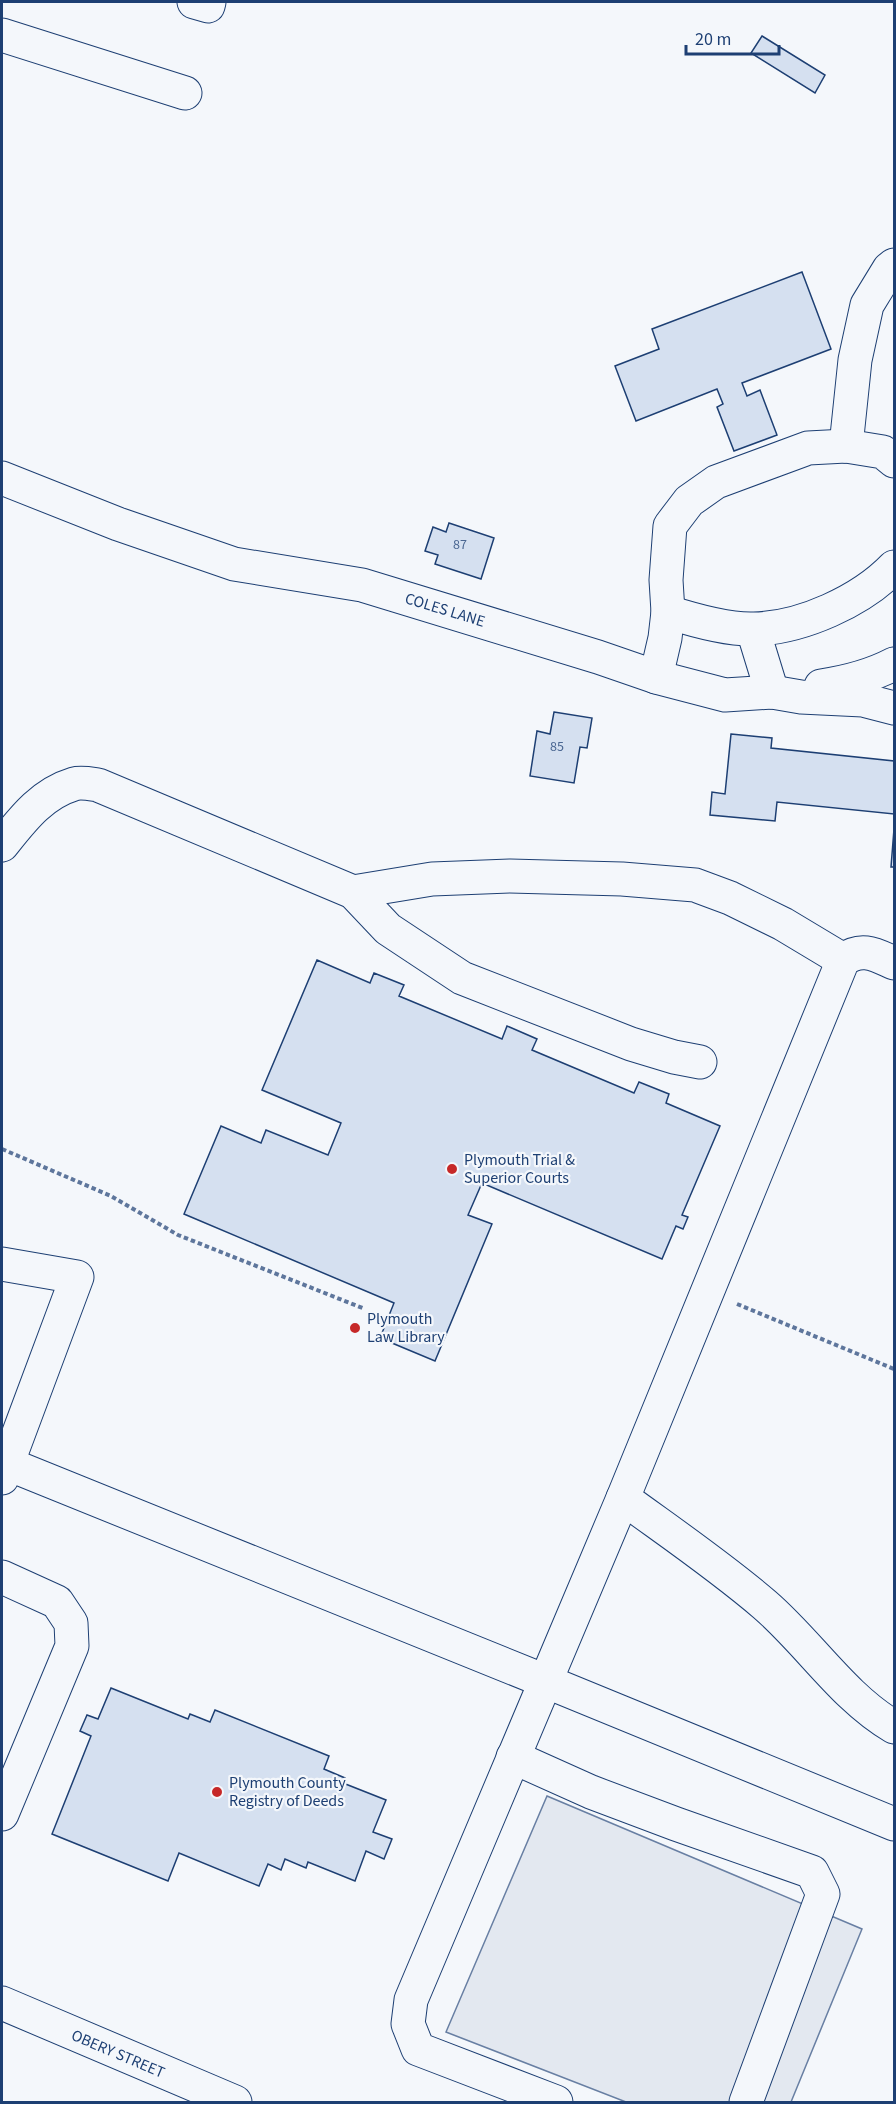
<svg xmlns="http://www.w3.org/2000/svg" width="896" height="2104" viewBox="0 0 896 2104" font-family="'Source Sans 3',sans-serif">
<style>
.parking{fill:#e3e8f0;stroke:#687fa3;stroke-width:1.5}
.building{fill:#d5e0f0;stroke:#1d3f73;stroke-width:1.5}
.lines{fill:none;stroke-linecap:round;stroke-linejoin:round}
.minor-casing{stroke:#1d3f73;stroke-width:35}
.major-casing{stroke:#1d3f73;stroke-width:35}
.path{stroke:#5e769c;stroke-width:4;stroke-dasharray:4.5 3;stroke-linecap:butt}
.minor{stroke:#f4f7fb;stroke-width:33}
.major{stroke:#f4f7fb;stroke-width:33}
.poi-dot{fill:#c62828;stroke:#f4f7fb;stroke-width:2}
.labels{text-anchor:middle;dominant-baseline:central;stroke-width:4.5;stroke-linejoin:round;paint-order:stroke}
.number-label{font-size:14px;fill:#4b6792}
.street-label{font-size:16px;fill:#1d3f73;stroke:#f4f7fb}
.poi-label{font-size:16px;fill:#1d3f73;stroke:#f4f7fb;text-anchor:start}
</style>
<rect width="100%" height="100%" fill="#f4f7fb"/>
<polygon class="parking" points="547,1796 862,1929 791,2102 626,2102 446,2032"/>
<g class="building">
<polygon points="762,36 825,75 815,93 751,53"/>
<polygon points="802,272 831,349 742,383 747,396 760,390 777,435 734,451 717,407 723,404 717,389 636,421 615,366 659,349 652,329"/>
<polygon points="449,523 494,538 481,579 435,564 438,555 425,551 433,527 446,532"/>
<polygon points="554,712 592,718 587,748 580,747 574,783 530,776 537,731 550,734"/>
<polygon points="731,734 772,738 771,748 894,761 894,814 777,802 775,821 710,815 712,792 725,794"/>
<polygon points="894,829 894,867 891,867"/>
<polygon points="317,960 370,983 374,973 404,985 399,996 502,1039 507,1026 537,1039 532,1050 634,1093 639,1082 669,1094 666,1103 720,1126 682,1215 688,1217 683,1229 676,1226 662,1259 482,1183 468,1215 492,1224 435,1361 380,1338 394,1303 184,1214 221,1126 261,1143 266,1130 328,1155 341,1123 262,1090"/>
<polygon points="111,1688 188,1719 190,1714 210,1722 215,1710 329,1756 324,1769 345,1778 343,1783 386,1800 373,1832 392,1839 384,1859 366,1851 355,1881 308,1862 306,1868 285,1859 281,1870 268,1864 259,1886 179,1853 168,1881 52,1834 91,1736 80,1731 87,1715 98,1719"/>
</g>
<g class="lines">
<defs>
<g id="minor">
<polyline points="194,2 208,6 209,2"/>
<polyline points="2,35 185,93"/>
<polyline points="846,446 855,360 867,305 889,269 894,265"/>
<polyline points="2,478 118,524 234,564 362,585 598,657 656,677 725,695 772,692 801,697 863,700 894,708"/>
<path d="M668,612C693,620 728,630 754,629C802,628 861,601 894,567"/>
<polyline points="753,630 772,692"/>
<polyline points="656,677 665,638 668,612 666,580 670,526 689,501 716,482 808,448 846,446 883,452 894,461"/>
<path d="M821,686C848,682 871,676 894,664"/>
<path d="M2,845C22,820 41,794 74,784C81,782 91,784 98,785L353,892L388,929L462,978L631,1044L674,1057L700,1062"/>
<polyline points="353,892 432,879 510,876 622,879 695,885 730,898 783,924 843,960"/>
<polyline points="2,1264 77,1277 2,1478"/>
<polyline points="8,1464 545,1681 894,1824"/>
<path d="M623,1498C671,1533 721,1567 765,1605C810,1644 843,1697 894,1727"/>
<polyline points="2,1577 57,1602 71,1623 72,1646 2,1814"/>
<polyline points="513,1757 591,1792 676,1824 812,1872 823,1894 746,2102"/>
<path d="M556,2102L418,2049L408,2024L411,2000L623,1498L843,960C862,946 876,955 894,963"/>
</g>
<polyline id="major" points="2,2003 235,2102"/>
</defs>
<use href="#minor" class="minor-casing"/>
<use href="#major" class="major-casing"/>
<g class="path">
<polyline points="2,1149 111,1196 178,1235 365,1309"/>
<polyline points="737,1304 894,1369"/>
</g>
<use href="#minor" class="minor"/>
<use href="#major" class="major"/>
</g>
<g class="poi-dot">
<circle cx="452" cy="1169" r="6"/>
<circle cx="355" cy="1328" r="6"/>
<circle cx="217" cy="1792" r="6"/>
</g>
<g class="labels">
<g class="number-label">
<text x="460" y="545">87</text>
<text x="557" y="747">85</text>
</g>
<g class="street-label">
<text transform="translate(445 610) rotate(17)">COLES LANE</text>
<text transform="translate(118 2054) rotate(23)">OBERY STREET</text>
</g>
<g class="poi-label">
<text x="464" y="1160">Plymouth Trial &amp;<tspan x="464" dy="18">Superior Courts</tspan></text>
<text x="367" y="1319">Plymouth<tspan x="367" dy="18">Law Library</tspan></text>
<text x="229" y="1783">Plymouth County<tspan x="229" dy="18">Registry of Deeds</tspan></text>
</g>
</g>
<rect width="896" height="2104" fill="none" stroke="#1d3f73" stroke-width="6"/>
<path d="M686 45v9h93v-9" fill="none" stroke="#1d3f73" stroke-width="3"/>
<text x="695" y="45" font-size="18" fill="#1d3f73" stroke="#f4f7fb" stroke-width="4.5" paint-order="stroke">20 m</text>
</svg>
